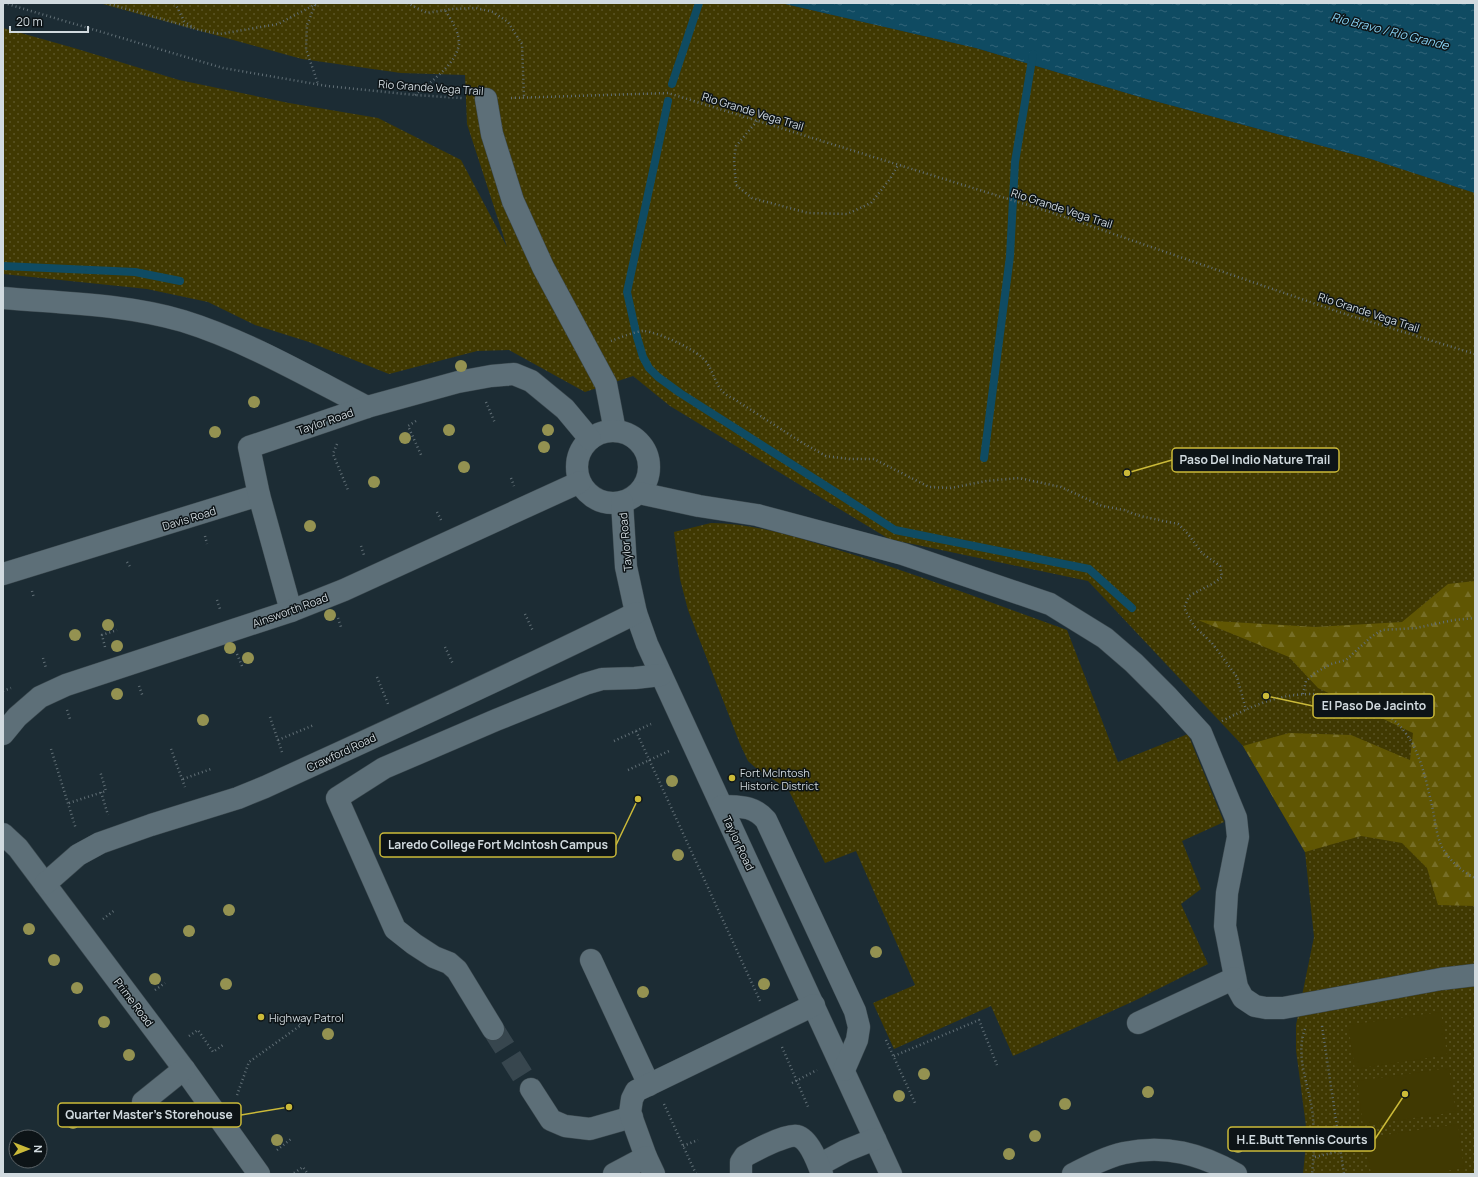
<svg xmlns="http://www.w3.org/2000/svg" width="1478" height="1177" viewBox="0 0 1478 1177" font-family="Manrope,sans-serif">
<style>
.grass{fill:url(#grass-dots)}
.forest{fill:url(#forest-firs)}
.garden{fill:#403902}
.water{fill:url(#water-ripples)}
.lines{fill:none;stroke-linecap:round;stroke-linejoin:round}
.stream{stroke:#0f4b62;stroke-width:8}
.minor-tunnel{stroke:#37464e;stroke-width:22;stroke-dasharray:22 11;stroke-linecap:butt}
.minor-casing{stroke:#3b484e;stroke-width:23}
.path{stroke:#616f76;stroke-width:2.5;stroke-dasharray:1 3;stroke-linecap:butt}
.minor{stroke:#5d6f78;stroke-width:22}
.tree{fill:#949251}
.poi-dot{fill:#cbba39;stroke:#0d1417;stroke-width:1.5}
.labels{text-anchor:middle;dominant-baseline:central;stroke-width:3;stroke-linejoin:round;paint-order:stroke}
.street-label{font-size:11px;fill:#d1dadf;stroke:#0d1417}
.poi-label{font-size:11px;fill:#d1dadf;stroke:#0d1417;text-anchor:start}
.water-label{font-size:12px;font-style:italic;fill:#86d0f2;stroke:#0d1417}
.leader{fill:none;stroke:#cbba39;stroke-width:1.5}
.callout-dot{fill:#cbba39;stroke:#0d1417;stroke-width:1.5}
.callout{fill:#0d1417;stroke:#cbba39;stroke-width:1.5}
.callout-label{font-size:12px;text-anchor:middle;font-weight:bold;fill:#d1dadf}
</style>
<defs>
<pattern id="grass-dots" width="8" height="8" patternUnits="userSpaceOnUse"><rect width="8" height="8" fill="#403902"/><path d="M2 2h.1M6 6h.1" fill="none" stroke="#5b5526" stroke-width="1.8" stroke-linecap="round"/></pattern>
<pattern id="forest-firs" width="22" height="20" patternUnits="userSpaceOnUse"><rect width="22" height="20" fill="#605603"/><path d="M5 1l3.5 6h-7zM16 11l3.5 6h-7z" fill="#766e27"/></pattern>
<pattern id="water-ripples" width="26" height="14" patternUnits="userSpaceOnUse"><rect width="26" height="14" fill="#0f4b62"/><path d="M2 4q2-2 4 0t4 0M15 11q2-2 4 0t4 0" fill="none" stroke="#316478"/></pattern>
</defs>
<rect width="100%" height="100%" fill="#1c2c34"/>
<g class="grass">
<polygon points="99,3 781,3 976,48 1140,97 1371,159 1475,193 1475,1174 1303,1174 1307,1134 1296,1050 1296,1025 1314,937 1305,852 1243,746 1088,581 889,539 670,406 633,376 585,392 509,350 477,351 389,374 309,342 255,325 208,302 147,289 3,274 3,28 74,48 179,80 289,103 378,118 461,160 507,247 467,124 465,75 401,73 302,59"/>
<path d="M711,523C752,523 792,536 832,548C911,572 989,602 1067,630L1118,762L1188,734L1224,822L1182,841L1201,889L1181,904L1208,964L1134,1001L1013,1056L991,1006L894,1049L873,1003L915,985L856,851L825,863L788,789L757,769L748,761L740,744L688,610L680,579L674,532Z"/>
</g>
<polygon class="forest" points="1475,581 1475,906 1438,905 1427,868 1402,843 1361,836 1305,852 1243,746 1289,733 1351,735 1410,760 1413,733 1318,688 1289,657 1198,620 1315,627 1402,622 1448,584"/>
<g class="garden">
<polygon points="1441,1012 1447,1055 1355,1069 1348,1025"/>
<polygon points="1449,1068 1456,1112 1363,1125 1357,1081"/>
<polygon points="1458,1124 1464,1168 1424,1174 1371,1174 1365,1138"/>
</g>
<polygon class="water" points="781,3 1475,3 1475,193 1371,159 1140,97 976,48"/>
<g class="lines">
<g class="stream">
<polyline points="672,84 699,3"/>
<polyline points="668,101 627,292 637,337 643,357 649,368 658,377 680,393 895,530 1089,569 1132,608"/>
<polyline points="3,266 135,272 180,281"/>
<polyline points="984,458 1010,256 1015,162 1033,54"/>
</g>
<polyline class="minor-tunnel" points="493,1029 531,1089"/>
<defs>
<g id="minor">
<polyline points="486,99 492,134 513,201 543,267 606,384 615,431"/>
<path d="M3,298C63,303 125,304 183,321C245,340 309,377 367,407"/>
<circle cx="613" cy="467" r="36"/>
<polyline points="639,493 699,506 757,515 903,554 1050,604 1105,638 1134,663 1167,696 1201,733 1236,818 1238,837 1227,893 1225,926 1237,987 1243,998 1255,1006 1266,1008 1283,1008 1441,979 1475,975"/>
<polyline points="622,502 626,567 636,613 647,644 891,1174"/>
<polyline points="3,574 259,495"/>
<polyline points="291,611 259,495 249,447 367,407 458,382 491,376 514,374 531,381 565,409 590,439"/>
<polyline points="3,734 17,717 40,697 66,685 291,611 344,590 580,482"/>
<path d="M722,806C740,807 753,805 766,820L855,1011L859,1027L857,1040L844,1070"/>
<polyline points="3,834 18,848 45,884 184,1069 259,1174"/>
<path d="M45,884L78,855L100,843L151,825L238,798L265,787C389,730 514,674 636,613"/>
<polyline points="591,960 649,1085"/>
<polyline points="1138,1023 1235,978"/>
<polyline points="493,1029 457,970 449,963 434,957 414,944 395,929 337,798 384,768 496,720 585,684 602,679 635,678 661,675"/>
<polyline points="531,1089 551,1120 565,1126 590,1129 632,1117"/>
<polyline points="143,1102 184,1069"/>
<polyline points="646,1157 630,1113 632,1099 636,1091 814,1005"/>
<polyline points="819,1165 845,1151 875,1139"/>
<polyline points="614,1174 646,1157 654,1174"/>
<path d="M741,1174V1162L745,1156C754,1151 788,1133 797,1136C809,1139 818,1163 822,1174"/>
<path d="M1073,1174C1089,1166 1106,1157 1124,1153C1165,1144 1201,1154 1236,1174"/>
</g>
</defs>
<use href="#minor" class="minor-casing"/>
<g class="path">
<polyline points="4,3 223,68 327,86 415,95 462,98"/>
<polyline points="106,3 193,28"/>
<polyline points="175,3 184,21 195,29 220,34 278,24 318,3"/>
<polyline points="407,3 427,13 452,9 476,8 493,12 508,22 522,44 524,97"/>
<polyline points="315,5 307,25 306,49 318,84"/>
<path d="M415,95C430,82 456,65 459,44C460,34 451,19 445,10"/>
<polyline points="511,98 668,93 1050,212 1342,313 1475,354"/>
<polyline points="757,121 736,146 734,160 736,185 752,198 808,213 847,214 871,203 890,179 898,165"/>
<path d="M611,341C619,338 636,331 644,331C658,332 700,351 707,363C717,378 715,391 734,399L801,442L826,456L849,459H874L929,487L951,488L986,481L1019,478L1061,487L1102,506L1124,510L1140,516L1178,524L1188,534L1202,553L1220,566L1222,577L1214,583L1189,596L1184,608L1194,626L1212,643L1237,677L1246,710"/>
<polyline points="486,402 495,423"/>
<polyline points="416,421 408,426 422,457"/>
<polyline points="337,444 333,454 348,490"/>
<polyline points="511,478 514,486"/>
<polyline points="437,512 441,520"/>
<polyline points="205,536 207,544"/>
<polyline points="361,546 364,555"/>
<polyline points="127,562 131,568"/>
<polyline points="32,591 34,598"/>
<polyline points="217,600 220,609"/>
<polyline points="525,614 533,631"/>
<polyline points="338,618 341,627"/>
<polyline points="105,647 102,635 117,630"/>
<polyline points="445,647 453,664"/>
<polyline points="237,654 242,666"/>
<polyline points="43,658 46,668"/>
<polyline points="377,677 388,704"/>
<polyline points="139,686 143,697"/>
<polyline points="3,691 11,688"/>
<polyline points="1303,694 1306,681 1315,673 1331,664 1346,660 1371,637 1382,630 1416,628 1454,620 1475,618"/>
<polyline points="67,710 70,719"/>
<polyline points="270,717 282,752"/>
<path d="M1222,721C1268,698 1298,687 1350,699C1410,714 1420,752 1432,806C1435,819 1436,835 1442,847C1449,860 1462,872 1475,878"/>
<polyline points="636,731 761,1003"/>
<polyline points="278,740 314,725"/>
<polyline points="614,741 651,724"/>
<polyline points="51,749 76,829"/>
<polyline points="171,749 185,787"/>
<polyline points="628,770 669,751"/>
<polyline points="183,779 211,769"/>
<polyline points="101,792 108,815"/>
<polyline points="69,803 106,791 100,771"/>
<polyline points="103,919 115,910"/>
<polyline points="155,990 165,983"/>
<polyline points="1322,1026 1344,1174"/>
<path d="M1305,1029C1294,1058 1311,1089 1313,1118C1314,1137 1314,1155 1312,1174"/>
<polyline points="189,1036 198,1030 213,1052 223,1045"/>
<polyline points="886,1040 915,1103"/>
<polyline points="782,1047 809,1109"/>
<polyline points="894,1056 979,1020 997,1065"/>
<polyline points="792,1083 817,1070"/>
<polyline points="237,1095 249,1062 301,1025 298,1022"/>
<polyline points="664,1104 696,1174"/>
<polyline points="683,1146 698,1140"/>
<polyline points="277,1150 291,1139"/>
<polyline points="1315,1157 1340,1151"/>
<polyline points="294,1173 303,1167 308,1174"/>
</g>
<use href="#minor" class="minor"/>
</g>
<g class="tree">
<circle cx="461" cy="366" r="6"/>
<circle cx="254" cy="402" r="6"/>
<circle cx="449" cy="430" r="6"/>
<circle cx="548" cy="430" r="6"/>
<circle cx="215" cy="432" r="6"/>
<circle cx="405" cy="438" r="6"/>
<circle cx="544" cy="447" r="6"/>
<circle cx="464" cy="467" r="6"/>
<circle cx="374" cy="482" r="6"/>
<circle cx="310" cy="526" r="6"/>
<circle cx="330" cy="615" r="6"/>
<circle cx="108" cy="625" r="6"/>
<circle cx="75" cy="635" r="6"/>
<circle cx="117" cy="646" r="6"/>
<circle cx="230" cy="648" r="6"/>
<circle cx="248" cy="658" r="6"/>
<circle cx="117" cy="694" r="6"/>
<circle cx="203" cy="720" r="6"/>
<circle cx="672" cy="781" r="6"/>
<circle cx="678" cy="855" r="6"/>
<circle cx="229" cy="910" r="6"/>
<circle cx="29" cy="929" r="6"/>
<circle cx="189" cy="931" r="6"/>
<circle cx="876" cy="952" r="6"/>
<circle cx="54" cy="960" r="6"/>
<circle cx="155" cy="979" r="6"/>
<circle cx="226" cy="984" r="6"/>
<circle cx="764" cy="984" r="6"/>
<circle cx="77" cy="988" r="6"/>
<circle cx="643" cy="992" r="6"/>
<circle cx="104" cy="1022" r="6"/>
<circle cx="328" cy="1034" r="6"/>
<circle cx="129" cy="1055" r="6"/>
<circle cx="924" cy="1074" r="6"/>
<circle cx="1148" cy="1092" r="6"/>
<circle cx="899" cy="1096" r="6"/>
<circle cx="1065" cy="1104" r="6"/>
<circle cx="73" cy="1123" r="6"/>
<circle cx="1035" cy="1136" r="6"/>
<circle cx="277" cy="1140" r="6"/>
<circle cx="1238" cy="1147" r="6"/>
<circle cx="1009" cy="1154" r="6"/>
</g>
<g class="poi-dot">
<circle cx="732" cy="778" r="4"/>
<circle cx="261" cy="1017" r="4"/>
</g>
<g class="labels">
<g class="street-label">
<text transform="translate(431 87) rotate(4)">Rio Grande Vega Trail</text>
<text transform="translate(753 111) rotate(17)">Rio Grande Vega Trail</text>
<text transform="translate(1062 208) rotate(18)">Rio Grande Vega Trail</text>
<text transform="translate(1369 312) rotate(18)">Rio Grande Vega Trail</text>
<text transform="translate(325 421) rotate(-19)">Taylor Road</text>
<text transform="translate(189 518) rotate(-17)">Davis Road</text>
<text transform="translate(625 542) rotate(-95)">Taylor Road</text>
<text transform="translate(290 610) rotate(-20)">Ainsworth Road</text>
<text transform="translate(341 752) rotate(-25)">Crawford Road</text>
<text transform="translate(739 843) rotate(65)">Taylor Road</text>
<text transform="translate(134 1002) rotate(53)">Prime Road</text>
</g>
<g class="poi-label">
<text x="740" y="772">Fort McIntosh<tspan x="740" dy="13">Historic District</tspan></text>
<text x="269" y="1017">Highway Patrol</text>
</g>
<g class="water-label">
<text transform="translate(1390 31) rotate(14)">Río Bravo / Rio Grande</text>
</g>
</g>
<path class="leader" d="M1127 473L1172 460M1266 696L1313 706M638 799L616 845M289 1107L241 1115M1405 1094L1375 1139"/>
<g class="callout-dot">
<circle cx="1127" cy="473" r="4"/>
<circle cx="1266" cy="696" r="4"/>
<circle cx="638" cy="799" r="4"/>
<circle cx="289" cy="1107" r="4"/>
<circle cx="1405" cy="1094" r="4"/>
</g>
<g class="callout">
<rect x="1172" y="448" width="167" height="24" rx="4"/>
<rect x="1313" y="694" width="121" height="24" rx="4"/>
<rect x="380" y="833" width="236" height="24" rx="4"/>
<rect x="58" y="1103" width="183" height="24" rx="4"/>
<rect x="1228" y="1127" width="147" height="24" rx="4"/>
</g>
<g class="callout-label">
<text x="1255" y="464">Paso Del Indio Nature Trail</text>
<text x="1374" y="710">El Paso De Jacinto</text>
<text x="498" y="849">Laredo College Fort McIntosh Campus</text>
<text x="149" y="1119">Quarter Master's Storehouse</text>
<text x="1302" y="1144">H.E.Butt Tennis Courts</text>
</g>
<rect width="1478" height="1177" fill="none" stroke="#d1dadf" stroke-width="8"/>
<g transform="translate(28 1149) rotate(90)"><circle r="19" fill="#0d1417" stroke="#5b6367"/>
<path d="M0-3L7 15L0 10L-7 15Z" fill="#cbba39"/>
<text y="-6" font-size="11" font-weight="bold" text-anchor="middle" fill="#d1dadf">N</text>
</g>
<path d="M10 26v6h78v-6" fill="none" stroke="#d1dadf" stroke-width="2"/>
<text x="16" y="26" font-size="12" fill="#d1dadf" stroke="#0d1417" stroke-width="3" paint-order="stroke">20 m</text>
</svg>
